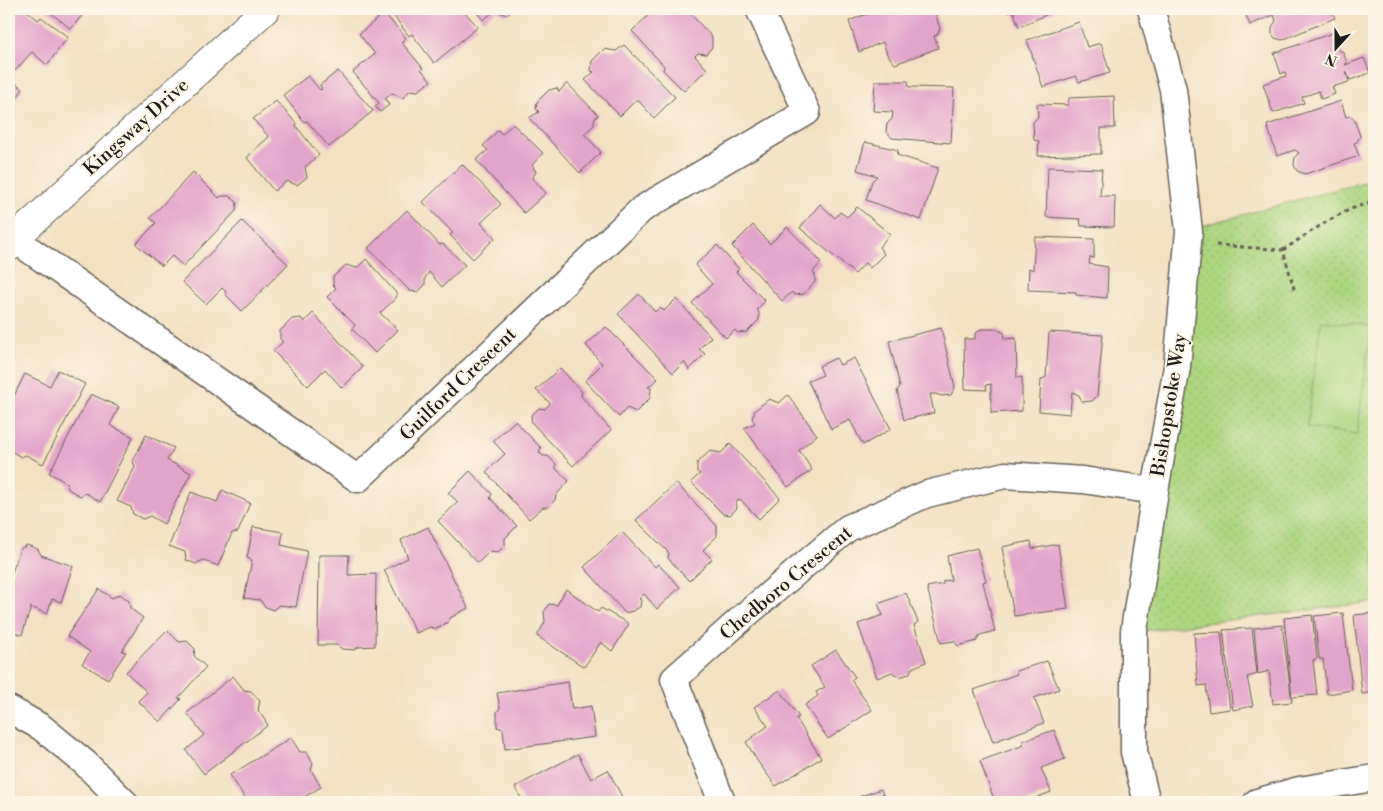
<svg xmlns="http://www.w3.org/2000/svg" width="1383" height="811" viewBox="0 0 1383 811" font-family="'Libre Bodoni',serif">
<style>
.green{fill:url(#green-dots);stroke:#64784e}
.pitch{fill:#acd580;stroke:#64784e}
.building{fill:#e2a5ca}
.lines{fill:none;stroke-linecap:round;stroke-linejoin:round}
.minor-casing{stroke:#676156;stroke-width:29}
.tertiary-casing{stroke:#676156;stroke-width:30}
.path{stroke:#676156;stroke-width:3;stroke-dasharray:4 4;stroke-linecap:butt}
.minor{stroke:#fff;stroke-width:26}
.tertiary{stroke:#fff;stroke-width:28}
.labels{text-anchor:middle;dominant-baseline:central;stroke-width:4;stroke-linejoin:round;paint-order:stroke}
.street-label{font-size:19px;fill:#1c1c1c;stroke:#fcf5e5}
</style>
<defs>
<pattern id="green-dots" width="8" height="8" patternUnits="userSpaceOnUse" patternTransform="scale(1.25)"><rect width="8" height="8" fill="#acd580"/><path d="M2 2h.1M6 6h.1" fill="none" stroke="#93b66e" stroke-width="1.8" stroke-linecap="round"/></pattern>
</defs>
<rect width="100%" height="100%" fill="#fcf5e5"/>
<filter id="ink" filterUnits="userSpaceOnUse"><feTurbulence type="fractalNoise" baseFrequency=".02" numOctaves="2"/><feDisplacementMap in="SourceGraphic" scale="10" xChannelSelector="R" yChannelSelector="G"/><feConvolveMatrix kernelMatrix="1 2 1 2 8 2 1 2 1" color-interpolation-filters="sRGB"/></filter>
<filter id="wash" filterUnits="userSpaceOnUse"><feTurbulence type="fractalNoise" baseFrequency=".0096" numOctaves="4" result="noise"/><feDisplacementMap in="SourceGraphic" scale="20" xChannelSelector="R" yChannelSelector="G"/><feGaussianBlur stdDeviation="1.12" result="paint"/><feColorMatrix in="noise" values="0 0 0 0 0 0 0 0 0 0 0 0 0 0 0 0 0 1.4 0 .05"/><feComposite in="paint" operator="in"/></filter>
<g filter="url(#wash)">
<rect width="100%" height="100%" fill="#f3e1c3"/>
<polygon class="green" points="1374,179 1374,602 1133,632 1187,230"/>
<polygon class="pitch" points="1321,320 1371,327 1357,434 1307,427"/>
<g id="blocks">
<g class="building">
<polygon points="9,9 25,9 38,20 41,17 68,37 47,65 32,52 15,71 9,66"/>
<polygon points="46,9 87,9 71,29"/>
<polygon points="394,9 462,9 478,27 434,63 412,34 409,36 390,11"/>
<polygon points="474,9 513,9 506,15 496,10 483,20"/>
<polygon points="655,9 686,9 712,37 712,47 706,54 698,53 695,56 707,69 684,91 663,70 664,66 632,31"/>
<polygon points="879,9 880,14 893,9 922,9 923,10 926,9 935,12 940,29 937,35 934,36 938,48 895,64 887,54 883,42 859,52 849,21"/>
<polygon points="1006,9 1059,9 1019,27 1013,10 1008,13"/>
<polygon points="1243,9 1331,9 1335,18 1282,40 1275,38 1272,34 1272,27 1276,21 1274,15 1250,25"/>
<polygon points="384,13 406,38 401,42 423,68 421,69 431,81 418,91 410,90 403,98 392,93 385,99 389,105 380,112 375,106 379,103 353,72 375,54 359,34"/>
<polygon points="1079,22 1087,47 1101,43 1110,73 1079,82 1076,76 1043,87 1027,40"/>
<polygon points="1333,33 1339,50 1343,52 1347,63 1345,65 1364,58 1370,73 1350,80 1346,71 1349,82 1332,87 1335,94 1321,99 1319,91 1302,97 1304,103 1273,113 1263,84 1286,76 1285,72 1281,74 1274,53"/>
<polygon points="624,45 675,97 654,118 637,99 620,116 585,80 594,72 591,71 592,61 604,49 616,51"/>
<polygon points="338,71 373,111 329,147 307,121 304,122 283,95 308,76 320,90 322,89 320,85"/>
<polygon points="9,78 23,89 9,109"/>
<polygon points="875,81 908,81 909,87 954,88 951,143 892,138 886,131 887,124 892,119 893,112 873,111"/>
<polygon points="567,83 598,115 594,120 594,125 584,134 601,152 580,173 529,118 539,112 536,109 537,102 549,90 557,88 559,92"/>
<polygon points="1114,96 1115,128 1101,128 1101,154 1038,156 1039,141 1034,140 1033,122 1038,117 1037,104 1068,105 1069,98"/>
<polygon points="276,101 297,124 296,126 319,155 305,167 307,177 297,185 287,181 274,191 247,158 252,152 269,137 253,119"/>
<polygon points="1341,101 1346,117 1350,116 1354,119 1360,136 1357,142 1354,143 1359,156 1305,174 1297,171 1294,165 1295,157 1299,153 1295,150 1277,156 1267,125"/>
<polygon points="513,124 543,153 532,165 536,172 532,178 546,193 524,213 476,160 488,150 483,146 498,130 502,134"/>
<polygon points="865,142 898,150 897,155 938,168 921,220 866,200 872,181 877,176 857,170"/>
<polygon points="462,164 501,204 481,223 495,238 473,259 450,235 453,233 423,202"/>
<polygon points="1048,167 1102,169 1100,196 1115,196 1114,227 1081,226 1080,219 1046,217"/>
<polygon points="193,172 219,198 221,196 229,196 237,202 236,211 183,266 172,256 162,266 136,244 156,223 150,218"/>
<polygon points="820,204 835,218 840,212 847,217 857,207 890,234 879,247 884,254 870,268 865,263 855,274 800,228"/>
<polygon points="407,210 440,245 443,244 465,265 442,287 429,272 425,278 425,285 418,292 410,291 368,248"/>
<polygon points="242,221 288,264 242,311 225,294 226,292 222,288 206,304 182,282"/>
<polygon points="753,225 770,244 787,227 821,262 813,272 815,275 815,282 804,294 794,295 792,292 782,301 732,246"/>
<polygon points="1035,237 1094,239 1094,258 1090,257 1089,264 1108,267 1107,298 1076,295 1076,292 1028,290 1029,268 1033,270"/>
<polygon points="717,245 739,269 736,272 765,301 757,309 759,313 759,320 747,332 738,333 735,330 726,338 692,303 712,284 695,265"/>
<polygon points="366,259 397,294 396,298 380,313 398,330 375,353 352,329 355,325 327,297 336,288 333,285 333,277 346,265 357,268"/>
<polygon points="639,294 655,312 660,307 664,311 676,299 711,337 699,349 705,354 689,370 684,362 673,373 618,314"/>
<polygon points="313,313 363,367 342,388 325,369 308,386 273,351 283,342 280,339 280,331 292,319 301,318 304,322"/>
<polygon points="606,327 658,379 648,387 651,388 650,398 636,412 627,408 619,417 585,381 602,364 586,345"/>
<polygon points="941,328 955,387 951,395 942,396 935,394 930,394 934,413 904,420 897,390 900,387 889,341"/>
<polygon points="981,329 998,329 1005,334 1004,339 1016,338 1017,378 1022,377 1022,411 991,413 991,384 986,385 987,390 965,389 964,339 975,339 975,334"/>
<polygon points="1049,332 1103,335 1097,396 1092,401 1082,402 1079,395 1072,392 1070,414 1039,411 1041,380 1046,377"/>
<polygon points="836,358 840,365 854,358 891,429 863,445 850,420 831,429 808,381 823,375 819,366"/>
<polygon points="560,368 582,392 581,396 611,430 573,466 532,423 531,415 539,408 545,409 550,403 536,390"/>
<polygon points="58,370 85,384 43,464 26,455 21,457 9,450 9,406 25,374 50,386"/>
<polygon points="91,394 119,407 110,425 133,437 100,502 86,493 80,496 68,489 67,483 49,473"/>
<polygon points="788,395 817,435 799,450 812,470 788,487 744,428 755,423 752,419 755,410 769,399 779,403"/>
<polygon points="515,421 541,448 539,452 543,456 548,456 556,464 556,469 569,481 556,495 555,500 548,507 543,507 529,519 486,472 505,454 493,441"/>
<polygon points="146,435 174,448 167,460 191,473 164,524 150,516 143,519 133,514 131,507 117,501 135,467 133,461"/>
<polygon points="730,444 780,498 759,519 740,499 736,502 737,508 730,515 723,514 691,482 700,474 697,472 697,463 710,451 721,453"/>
<polygon points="470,471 492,494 490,498 517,526 505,538 505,545 498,552 490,551 478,563 438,521 458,502 448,493"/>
<polygon points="676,483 717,526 717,536 703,550 712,559 689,581 668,558 669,553 636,520"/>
<polygon points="222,490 250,503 238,532 232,533 218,566 203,560 196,564 186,560 185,552 169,546 191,492 217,502"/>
<polygon points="253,527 283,532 281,545 307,551 296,607 279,605 273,610 264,606 260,600 244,598 252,560 247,558"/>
<polygon points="428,527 468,608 450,618 448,622 436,629 430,627 416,633 384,570 408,558 401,540"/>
<polygon points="9,531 14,532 9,546"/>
<polygon points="622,532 655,567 658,564 680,587 657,609 644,594 639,599 641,600 640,607 633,611 625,613 584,567"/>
<polygon points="1031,541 1032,549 1058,544 1068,609 1014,616 1002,547"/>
<polygon points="27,545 38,549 41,555 73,566 61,602 52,599 47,614 31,607 22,635 9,630 9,582 20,549"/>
<polygon points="977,548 986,581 983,582 995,631 980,635 977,641 958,646 954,641 941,643 927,587 943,584 943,581 951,580 947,556"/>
<polygon points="319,555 349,555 348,575 376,574 375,646 358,647 355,650 342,649 337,645 318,645"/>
<polygon points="99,589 112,598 120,594 129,601 130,608 143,618 122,651 126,652 108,679 82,664 90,652 67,636"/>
<polygon points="566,589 598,612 601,608 629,624 612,651 601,642 584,667 537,636 545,622 544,612 549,604 557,605"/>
<polygon points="906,593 918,622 914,625 926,662 912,668 909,674 899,677 892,672 877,678 858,624 883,615 878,604"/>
<polygon points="1343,613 1352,690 1327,694 1323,659 1319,659 1314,616"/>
<polygon points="1374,613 1374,692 1362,694 1354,615"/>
<polygon points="1312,615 1317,659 1313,660 1317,695 1292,697 1284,618"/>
<polygon points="1282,625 1292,702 1273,704 1269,671 1258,674 1254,628"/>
<polygon points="1252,628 1257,674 1247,677 1253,706 1233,710 1223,630"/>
<polygon points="167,630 179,642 187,641 195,649 194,656 206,667 178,698 181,699 160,722 138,701 147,692 126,672"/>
<polygon points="1221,632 1230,709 1209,712 1206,685 1198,686 1194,633"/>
<polygon points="836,650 855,677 851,680 872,710 828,739 805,705 818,696 816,692 825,687 811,666"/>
<polygon points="1047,661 1059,689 1034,698 1044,723 993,742 974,690 1017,674 1016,671"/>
<polygon points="233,676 244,690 251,691 260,701 258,710 268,725 204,774 186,750 204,735 187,713"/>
<polygon points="568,682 572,709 591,706 595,737 505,749 503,729 497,727 497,712 500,708 497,693"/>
<polygon points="780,690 799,717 796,718 821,758 776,786 758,762 746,742 768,726 754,707"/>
<polygon points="1054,730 1065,759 1041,768 1051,792 1025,802 995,802 980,761 1024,745 1022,741"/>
<polygon points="291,738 300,752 307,752 313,764 311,770 321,787 296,802 237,802 245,798 230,775"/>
<polygon points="578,754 591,779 608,770 622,797 611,802 523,802 515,787"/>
<polygon points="881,789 886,802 844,802"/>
</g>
</g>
</g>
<g filter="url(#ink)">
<use href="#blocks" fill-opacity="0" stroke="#676156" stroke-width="1"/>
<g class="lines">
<defs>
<g id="minor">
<polyline points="14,239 358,479 642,209 807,112 759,9"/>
<polyline points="9,709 41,727 85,763 124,802"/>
<polyline points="722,802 674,679 749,612 848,528 927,494 1005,475 1083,480 1155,491"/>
<polyline points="1147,802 1134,752 1134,631 1155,491 1177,367 1189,231 1173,89 1151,9"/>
<polyline points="1257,802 1299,790 1374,778"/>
</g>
<polyline id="tertiary" points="9,247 14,239 266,9"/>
</defs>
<use href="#minor" class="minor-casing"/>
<use href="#tertiary" class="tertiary-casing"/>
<g class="path">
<polyline points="1216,245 1283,250 1295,292"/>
<path d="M1283,250C1307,235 1346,205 1374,203"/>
</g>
<use href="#minor" class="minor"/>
<use href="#tertiary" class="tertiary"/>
</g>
</g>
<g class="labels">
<g class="street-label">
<text transform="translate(136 127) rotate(-42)">Kingsway Drive</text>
<text transform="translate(458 384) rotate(-44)">Guilford Crescent</text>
<text transform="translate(1169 405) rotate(-81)">Bishopstoke Way</text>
<text transform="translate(786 583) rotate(-40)">Chedboro Crescent</text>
</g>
</g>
<rect width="1383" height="811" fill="none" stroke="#fcf5e5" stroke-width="30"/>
<g transform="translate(1336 48) rotate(201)" stroke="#fcf5e5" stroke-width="4" paint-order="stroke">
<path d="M0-4L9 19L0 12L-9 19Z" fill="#1c1c1c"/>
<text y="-8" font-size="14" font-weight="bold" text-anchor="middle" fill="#1c1c1c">N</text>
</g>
</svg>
